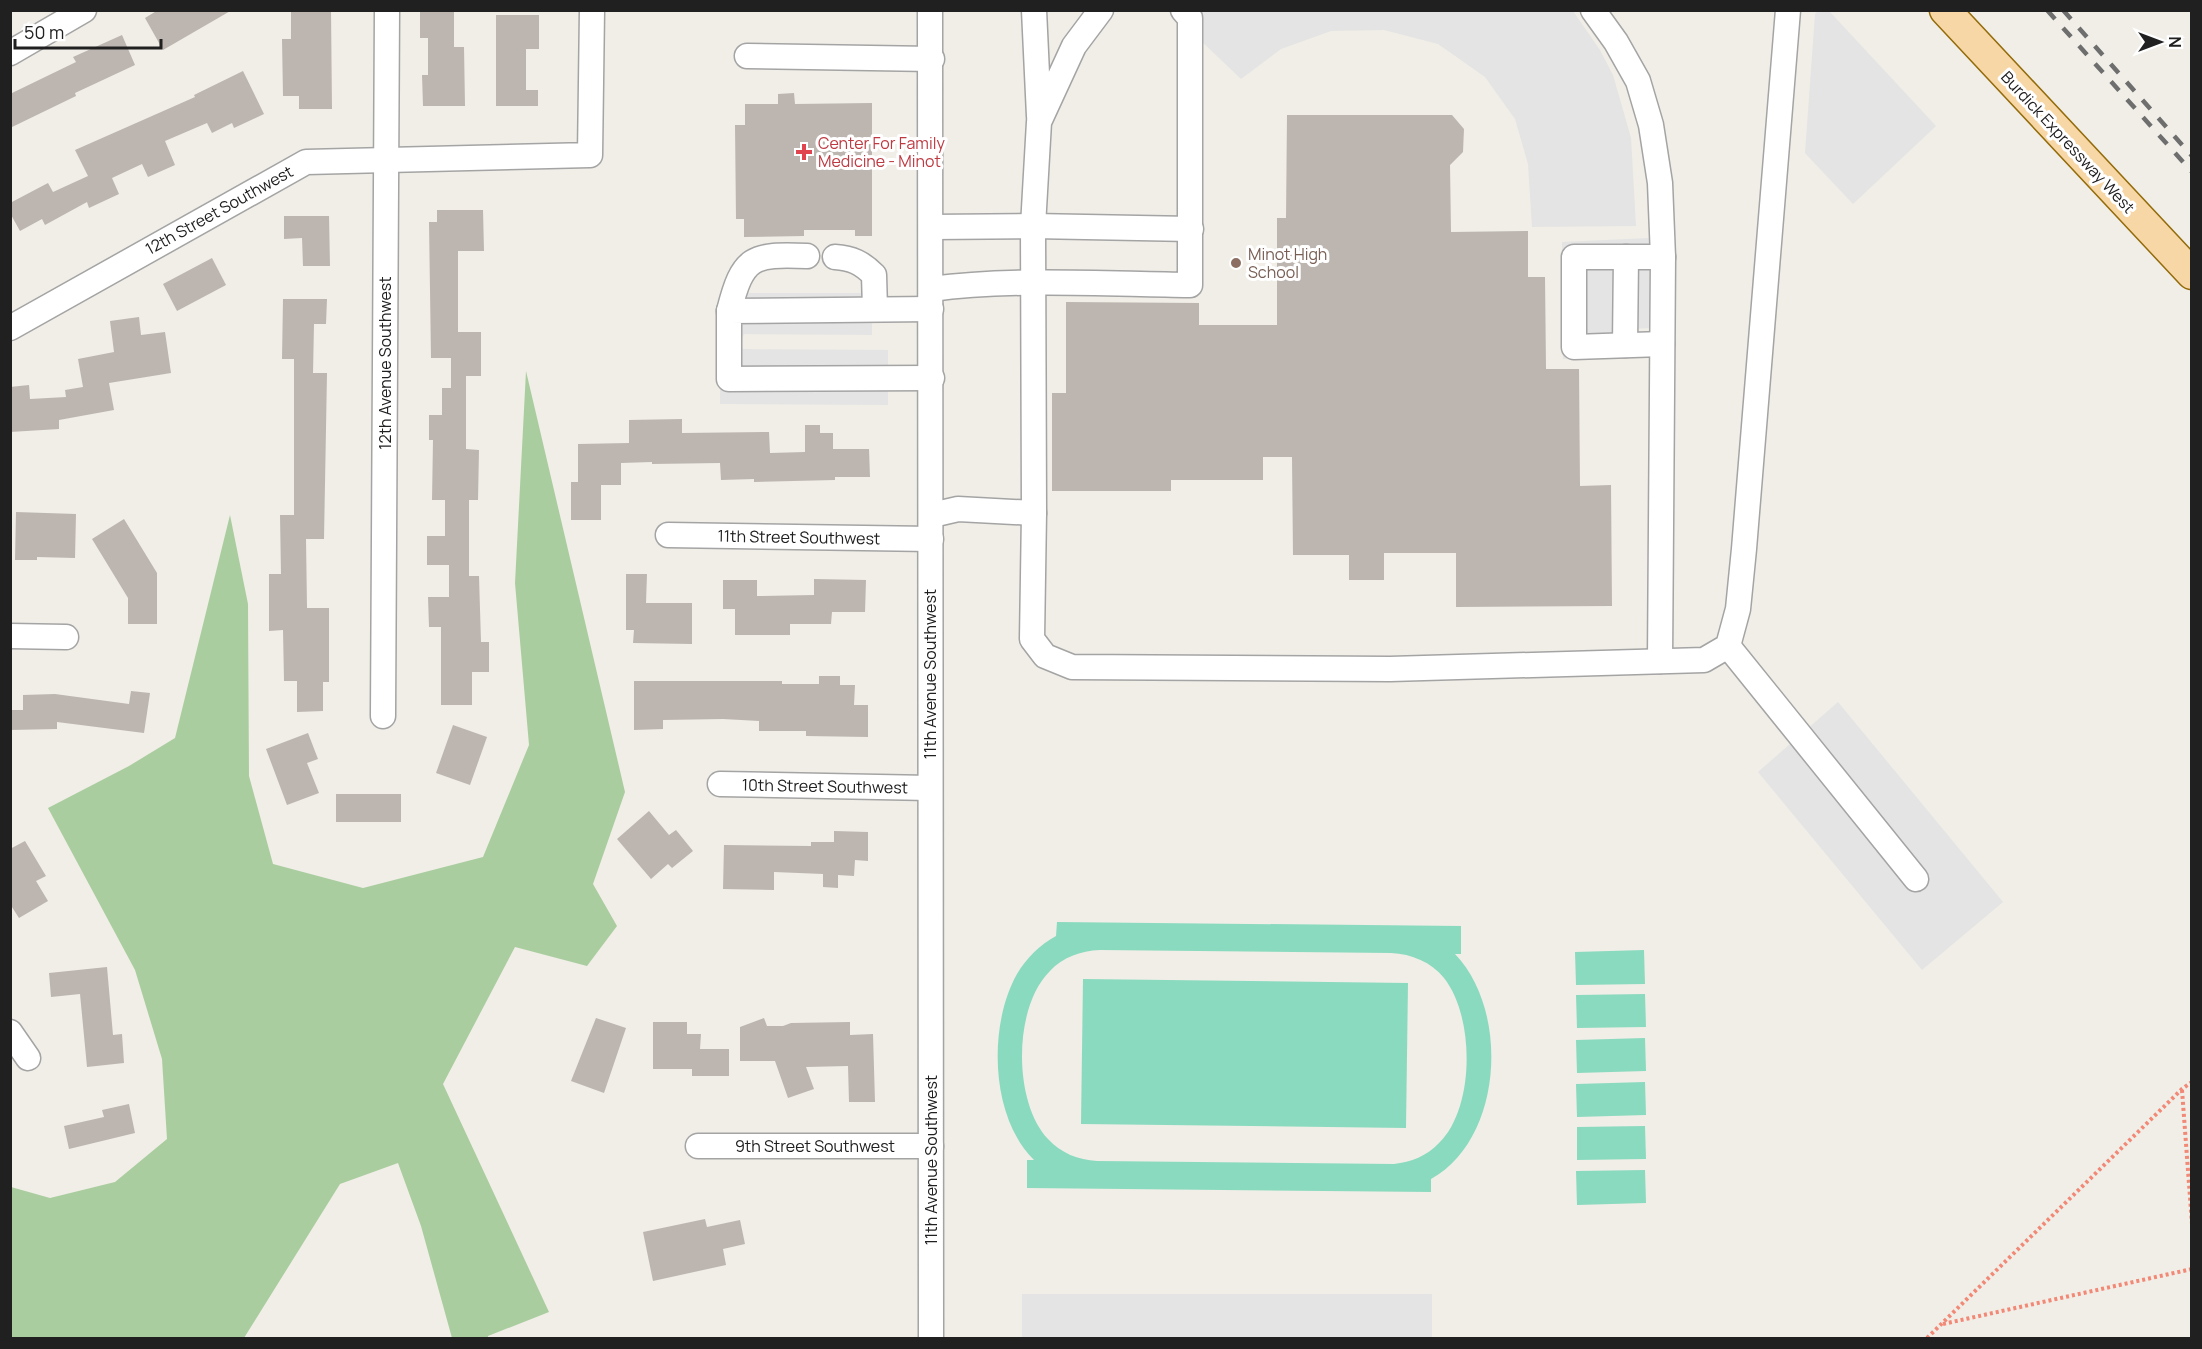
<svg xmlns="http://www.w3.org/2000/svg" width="2202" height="1349" viewBox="0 0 2202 1349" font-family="Manrope,sans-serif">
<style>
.forest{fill:#aacd9f}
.pitch{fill:#8adabf;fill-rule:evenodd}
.parking{fill:#e4e4e4}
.building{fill:#bdb6b0}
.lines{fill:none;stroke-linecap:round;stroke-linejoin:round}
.minor-casing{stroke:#a4a4a4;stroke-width:27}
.major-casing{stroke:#946b09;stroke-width:33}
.path{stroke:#f28876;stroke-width:4;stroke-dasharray:3 3;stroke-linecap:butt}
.minor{stroke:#fff;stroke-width:24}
.major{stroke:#f7d7a6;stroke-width:30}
.rail{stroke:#6e6e6e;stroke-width:4.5;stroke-dasharray:12 12;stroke-linecap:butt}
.health-dot{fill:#e0444e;stroke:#fff;stroke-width:2}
.education-dot{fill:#8d6e63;stroke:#fff;stroke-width:2}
.labels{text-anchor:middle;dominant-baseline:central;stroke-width:6;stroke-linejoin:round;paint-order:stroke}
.street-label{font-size:16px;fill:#202020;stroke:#fff}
.health-label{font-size:16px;fill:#be3a42;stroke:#fff;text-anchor:start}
.education-label{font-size:16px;fill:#785e54;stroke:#fff;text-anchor:start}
</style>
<rect width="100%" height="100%" fill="#f0eee7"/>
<polygon class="forest" points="526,371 625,792 593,884 617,926 587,966 515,947 443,1084 549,1312 488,1336 488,1338 452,1338 421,1226 398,1163 340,1184 244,1338 11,1338 11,1187 50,1198 115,1182 167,1139 162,1059 135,970 48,808 129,766 175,738 230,515 248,604 249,776 273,864 363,888 483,857 529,745 515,583"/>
<g class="pitch">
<path d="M1057,922L1461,926V954H1455C1510,1011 1503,1139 1431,1179V1192L1027,1188V1160H1034C990,1117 988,1025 1017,974C1027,957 1040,945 1056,936ZM1100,950L1391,953C1412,954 1431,962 1444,978C1475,1017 1475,1108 1439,1143C1427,1156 1411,1162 1394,1164L1097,1161C1078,1160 1061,1153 1048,1139C1013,1102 1013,1007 1050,971C1063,957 1080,951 1100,950Z"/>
<polygon points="1644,950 1645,984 1576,985 1575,952"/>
<polygon points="1083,979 1408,983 1406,1128 1081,1124"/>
<polygon points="1645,994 1646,1027 1577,1028 1576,995"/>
<polygon points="1645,1038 1646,1071 1577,1073 1576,1040"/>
<polygon points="1645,1082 1646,1115 1577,1117 1576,1084"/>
<polygon points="1645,1126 1646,1159 1577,1160 1577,1127"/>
<polygon points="1645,1170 1646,1203 1577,1205 1576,1171"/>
</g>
<g class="parking">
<polygon points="1819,10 1829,11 1936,126 1853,204 1805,153 1815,14"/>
<polygon points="1195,11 1573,11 1600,50 1613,75 1631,138 1636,226 1532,227 1528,164 1515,119 1485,77 1438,44 1384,30 1331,31 1281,49 1241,79 1198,38"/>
<polygon points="1649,238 1650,328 1633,329 1634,357 1563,359 1562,242"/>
<polygon points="720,293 872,293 872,335 744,334 740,342 743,349 888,350 888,405 720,404"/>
<polygon points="1838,702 2003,902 1922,970 1758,772"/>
<rect x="1022" y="1294" width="410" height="44"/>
</g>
<g class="building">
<polygon points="158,10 232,10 163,50 145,18"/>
<polygon points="291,10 331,10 332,109 299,109 299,96 283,96 282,39 291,39"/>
<polygon points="420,10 454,10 454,47 464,47 465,106 423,106 422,75 428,75 428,38 420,38"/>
<polygon points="496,15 539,15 539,49 526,49 526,90 538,90 538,106 496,106"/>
<polygon points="122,35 135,65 75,93 76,96 10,128 10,94 76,62 73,57"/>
<polygon points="243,71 264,114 234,128 232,123 212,133 207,123 165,141 175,165 148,177 142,164 112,178 119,194 89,208 87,202 45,225 42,219 20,231 10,213 10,203 48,183 53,192 88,176 75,150 195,97 194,95"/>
<polygon points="794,93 795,104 872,103 872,236 855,236 855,230 804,230 804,236 744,237 744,219 736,219 735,125 745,125 745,104 778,104 778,94"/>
<polygon points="1287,115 1452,115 1464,129 1463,152 1450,165 1451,232 1528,231 1528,277 1545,277 1546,369 1579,369 1580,486 1611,485 1612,606 1456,607 1456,553 1384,553 1384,580 1349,580 1349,555 1293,555 1292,457 1263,457 1263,480 1171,480 1171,491 1052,491 1052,393 1066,393 1066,302 1199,303 1199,325 1277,325 1277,218 1286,218"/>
<polygon points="437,210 483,210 484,251 458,251 458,332 481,332 481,376 466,376 466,449 479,450 478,500 469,500 469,576 479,576 481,642 489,642 489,672 472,672 472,705 441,705 441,627 429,627 428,597 449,597 449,565 427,565 427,536 445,536 445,500 432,500 433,440 429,440 429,415 442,415 442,388 451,388 451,358 431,358 429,222 437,222"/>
<polygon points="284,216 329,216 330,266 303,266 302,238 284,239"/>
<polygon points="212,258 226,285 177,311 163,284"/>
<polygon points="283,299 327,299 326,324 314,324 313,373 327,373 324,539 306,539 307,608 329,608 329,682 323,682 323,711 297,712 297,681 284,681 283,630 269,631 269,574 281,574 280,515 294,515 294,359 282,359"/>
<polygon points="139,317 141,335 165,332 171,373 109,383 114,410 59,420 59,429 10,432 10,387 29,385 30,399 66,397 65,390 83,387 78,359 114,352 110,321"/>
<polygon points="682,419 682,433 769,432 770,453 805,452 805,425 820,425 820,433 833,433 833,449 869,449 870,477 835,477 835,480 754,482 754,479 721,480 720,463 652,464 652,462 621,463 621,485 601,485 601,520 571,520 571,482 578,482 578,444 629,443 629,420"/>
<polygon points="16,512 76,514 75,558 37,557 37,560 15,560"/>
<polygon points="124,519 157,573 157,624 128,624 128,598 92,539"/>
<polygon points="626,574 647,574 646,603 692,603 692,644 633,643 634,630 626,630"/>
<polygon points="814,579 866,580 865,612 832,612 831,624 790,624 790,635 735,635 735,609 723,609 723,580 757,580 757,596 814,595"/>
<polygon points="819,676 840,676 840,685 855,685 854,705 868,705 868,737 806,736 806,731 759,731 759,721 723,719 663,720 663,729 634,730 634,681 782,681 782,684 819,684"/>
<polygon points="131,691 150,693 144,733 57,722 57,729 10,730 10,710 23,710 23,695 55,694 129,704"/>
<polygon points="453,725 487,737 470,785 436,773"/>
<polygon points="308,733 318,759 307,763 319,793 287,805 266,749"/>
<rect x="336" y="794" width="65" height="28"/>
<polygon points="649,811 669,835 676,830 693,851 672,868 668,864 651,879 617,839"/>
<polygon points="834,831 868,832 868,861 855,860 854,876 838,875 838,888 823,887 823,874 774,872 774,890 723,889 724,845 811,846 811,842 834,842"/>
<polygon points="25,841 46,876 36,881 48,901 19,918 10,904 10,849"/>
<polygon points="107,967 113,1035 122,1034 124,1063 87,1067 80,994 51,997 49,973"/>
<polygon points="596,1018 626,1028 604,1093 571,1081"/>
<polygon points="764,1018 767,1026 783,1026 791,1023 850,1022 850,1035 873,1034 875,1102 849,1102 848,1066 806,1067 814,1089 788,1098 775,1061 740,1061 740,1027"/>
<polygon points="653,1022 687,1022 687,1034 701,1034 700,1049 729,1049 729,1076 692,1076 692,1069 653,1069"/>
<polygon points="129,1104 135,1133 69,1149 64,1126 104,1117 102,1110"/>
<polygon points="705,1219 707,1227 740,1220 745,1244 723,1249 726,1265 653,1281 643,1232"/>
</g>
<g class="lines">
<defs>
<g id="minor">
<polyline points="930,10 931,1338"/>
<polyline points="1034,10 1039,116"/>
<polyline points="1101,10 1074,46 1039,122 1033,226 1034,513 1032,639 1045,656 1072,667 1390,669 1704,660 1728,646 1738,609 1744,549 1788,10"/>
<polyline points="1593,10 1616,42 1638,81 1651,125 1660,183 1663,257 1660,661"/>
<polyline points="10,53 84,10"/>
<polyline points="747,56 932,59"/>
<polyline points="931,227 1033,226 1191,229"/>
<path d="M835,257C852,258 862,263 874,275L875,309"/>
<path d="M931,289C1016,278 1104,284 1190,285V18L1183,10"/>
<polyline points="931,309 729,311 729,379 932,378"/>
<path d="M729,311C743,256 752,254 807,256"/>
<polyline points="10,328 306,162 590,155 592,10"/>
<polyline points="1662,344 1574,347 1574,257 1663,257"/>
<polyline points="1625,345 1626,257"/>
<polyline points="932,515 958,509 1034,513"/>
<polyline points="668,535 931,539"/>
<polyline points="10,636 66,637"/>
<polyline points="1728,646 1916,879"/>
<polyline points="383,716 387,10"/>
<polyline points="720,784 930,788"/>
<polyline points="10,1032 28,1058"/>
<polyline points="698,1146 931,1146"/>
</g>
<polyline id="major" points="1945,10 2192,274"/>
</defs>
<use href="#minor" class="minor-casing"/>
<use href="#major" class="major-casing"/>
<g class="path">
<polyline points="2182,1090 2192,1224"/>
<polyline points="1943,1324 2192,1269"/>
<polyline points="1927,1338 2182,1089 2192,1082"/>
</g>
<use href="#minor" class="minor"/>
<use href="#major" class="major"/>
<g class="rail">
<polyline points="2047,10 2192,172"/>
<polyline points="2063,10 2192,156"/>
</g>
</g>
<path class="health-dot" d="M801 143h6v6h6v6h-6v6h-6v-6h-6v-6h6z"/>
<circle class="education-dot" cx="1236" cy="263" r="6"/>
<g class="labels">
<g class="street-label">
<text transform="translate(2068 142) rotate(47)">Burdick Expressway West</text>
<text transform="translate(219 210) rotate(-29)">12th Street Southwest</text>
<text transform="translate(385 363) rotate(-90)">12th Avenue Southwest</text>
<text transform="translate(799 537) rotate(1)">11th Street Southwest</text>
<text transform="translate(930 674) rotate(-90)">11th Avenue Southwest</text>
<text transform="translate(825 786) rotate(1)">10th Street Southwest</text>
<text x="815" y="1146">9th Street Southwest</text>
<text transform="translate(931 1160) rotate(-90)">11th Avenue Southwest</text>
</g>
<g class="health-label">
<text x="818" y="143">Center For Family<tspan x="818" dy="18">Medicine - Minot</tspan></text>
</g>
<g class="education-label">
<text x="1248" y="254">Minot High<tspan x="1248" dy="18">School</tspan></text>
</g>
</g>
<rect width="2202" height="1349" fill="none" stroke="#202020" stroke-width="24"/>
<g transform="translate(2160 42) rotate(90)" stroke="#ffffff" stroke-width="4.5" paint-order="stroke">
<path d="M0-4.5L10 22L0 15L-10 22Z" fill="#202020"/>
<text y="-9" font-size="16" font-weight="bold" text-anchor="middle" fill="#202020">N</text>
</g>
<path d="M15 39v9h146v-9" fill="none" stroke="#202020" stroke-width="3"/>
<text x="24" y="39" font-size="18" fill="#202020" stroke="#ffffff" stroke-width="4.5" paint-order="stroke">50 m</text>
</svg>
